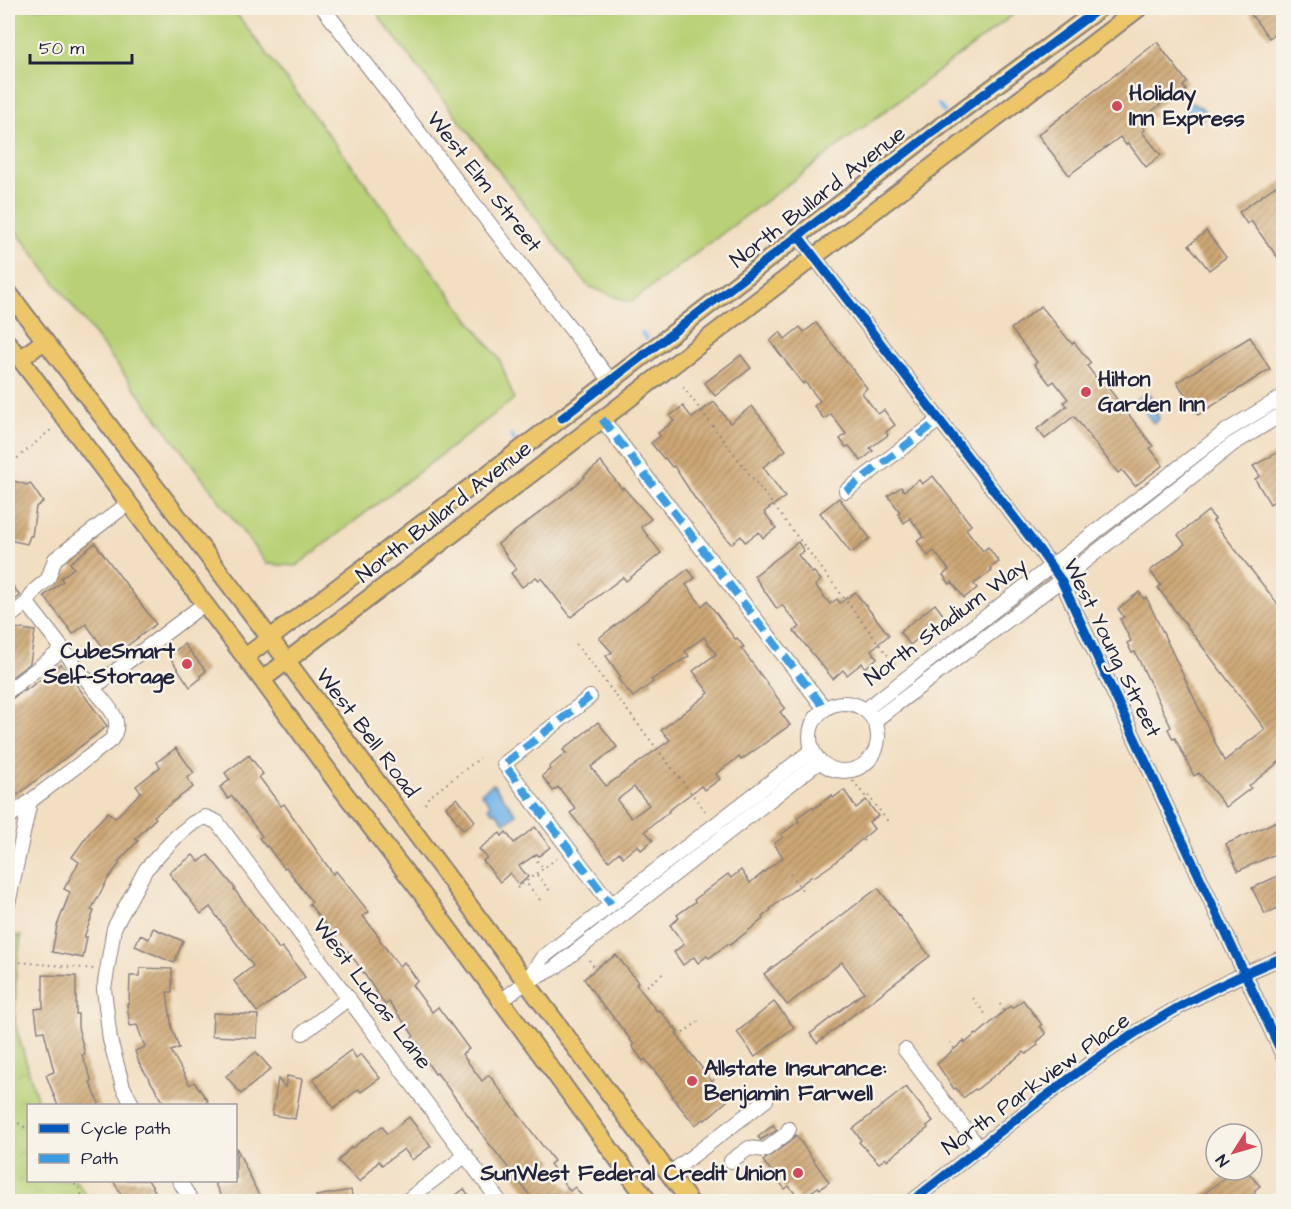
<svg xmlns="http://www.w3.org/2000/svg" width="1291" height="1209" viewBox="0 0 1291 1209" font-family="'Architects Daughter',sans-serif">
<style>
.green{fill:#b8d176;stroke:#6d7a58;stroke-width:1.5}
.park{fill:url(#park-crowns);stroke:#6d7a58;stroke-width:1.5}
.water{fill:#75b5e9;stroke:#4c6c92;stroke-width:1.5}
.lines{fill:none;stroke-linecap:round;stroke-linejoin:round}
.stream{stroke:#75b5e9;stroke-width:4}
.building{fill:url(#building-hatch);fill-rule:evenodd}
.minor-casing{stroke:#8a807e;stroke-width:16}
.major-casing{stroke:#8a807e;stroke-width:20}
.path{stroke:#8a807e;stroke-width:2;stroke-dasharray:1.5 4.5;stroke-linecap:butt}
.minor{stroke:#fff;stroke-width:14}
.major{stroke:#ecc669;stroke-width:16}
.quiet{stroke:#3c9ce2;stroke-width:8;stroke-dasharray:15 8;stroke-linecap:butt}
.cycleway-casing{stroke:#f7f3e8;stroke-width:13}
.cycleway{stroke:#0057b8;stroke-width:9}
.poi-dot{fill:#d1495b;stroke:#f7f3e8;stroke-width:2}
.labels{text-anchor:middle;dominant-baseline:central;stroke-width:5;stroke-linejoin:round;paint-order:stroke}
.poi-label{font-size:22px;font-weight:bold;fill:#22223b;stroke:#f7f3e8;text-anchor:start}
.street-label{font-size:22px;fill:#22223b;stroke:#f7f3e8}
</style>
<defs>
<pattern id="park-crowns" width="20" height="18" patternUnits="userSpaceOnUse" patternTransform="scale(1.5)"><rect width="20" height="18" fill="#b8d176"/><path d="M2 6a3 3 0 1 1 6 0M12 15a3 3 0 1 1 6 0" fill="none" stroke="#9eb367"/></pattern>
<pattern id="building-hatch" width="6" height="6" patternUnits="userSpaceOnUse" patternTransform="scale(1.5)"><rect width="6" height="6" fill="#cea876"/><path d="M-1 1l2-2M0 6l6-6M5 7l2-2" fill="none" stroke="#a78862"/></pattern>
</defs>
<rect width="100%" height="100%" fill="#f7f3e8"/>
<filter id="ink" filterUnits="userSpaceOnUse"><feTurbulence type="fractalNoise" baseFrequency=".0167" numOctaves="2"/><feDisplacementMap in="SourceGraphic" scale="12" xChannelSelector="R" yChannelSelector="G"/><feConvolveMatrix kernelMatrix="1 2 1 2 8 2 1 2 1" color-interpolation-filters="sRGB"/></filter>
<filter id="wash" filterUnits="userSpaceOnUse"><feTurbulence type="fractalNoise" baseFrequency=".008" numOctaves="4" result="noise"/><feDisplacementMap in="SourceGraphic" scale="24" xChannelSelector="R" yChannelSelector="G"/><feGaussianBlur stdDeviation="1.35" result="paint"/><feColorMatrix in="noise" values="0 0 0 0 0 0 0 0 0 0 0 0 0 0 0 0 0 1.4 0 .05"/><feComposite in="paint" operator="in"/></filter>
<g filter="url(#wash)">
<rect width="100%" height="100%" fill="#f2dec1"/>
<g class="green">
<polygon points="8,8 232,8 500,360 514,399 296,566 267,564 8,220"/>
<polygon points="376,8 1022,8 630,303 588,286 379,17"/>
</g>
<polygon class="park" points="8,935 21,936 16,969 15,1024 39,1105 28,1106 28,1180 76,1181 90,1201 8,1201"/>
<g class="water">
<polygon points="1187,101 1201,107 1208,113 1201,120 1184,110"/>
<polygon points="1147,392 1161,410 1157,414 1159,419 1153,423 1136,400"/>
<polygon points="493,784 516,814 505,823 495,811 493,813 488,807 491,805 481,793"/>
</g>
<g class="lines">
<g class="stream">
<polyline points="939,105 944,112"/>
<polyline points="800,212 805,218"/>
<polyline points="642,333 647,339"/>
<polyline points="511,435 515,441"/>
</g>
</g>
<g id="blocks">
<g class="building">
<polygon points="1246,8 1284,8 1284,27 1269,38"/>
<polygon points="1157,42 1187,82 1183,86 1186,90 1173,100 1171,96 1152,111 1155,114 1142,125 1145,130 1142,132 1161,155 1146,167 1128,143 1126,145 1120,137 1069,175 1038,135"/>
<polygon points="1284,180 1284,266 1251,221 1247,224 1239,212"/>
<polygon points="1206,231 1226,257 1209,270 1189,245"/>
<polygon points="1041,306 1072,344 1074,342 1091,363 1087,366 1100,383 1103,381 1153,446 1150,448 1163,465 1135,486 1122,470 1118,473 1074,416 1045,439 1037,429 1067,406 1064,402 1068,399 1054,381 1050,384 1034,364 1037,362 1011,329"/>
<polygon points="816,323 867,388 862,393 878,414 884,410 895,425 886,432 888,435 870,448 873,451 861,461 849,446 846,447 840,439 846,434 831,414 824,419 814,406 820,401 805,382 803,384 770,341 780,332 785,339 800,327 804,332"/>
<polygon points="1250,337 1270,369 1198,415 1177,382"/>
<polygon points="741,355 751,368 715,396 705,383"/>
<polygon points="714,402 730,423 752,406 786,450 763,467 785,497 764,512 776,528 763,538 759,532 745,542 741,536 731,544 696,500 674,466 672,467 665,458 664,459 651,443 660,436 658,433 674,421 670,416 683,406 692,418"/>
<polygon points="1284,449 1284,495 1270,504 1255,479 1260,476 1253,466"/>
<polygon points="601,462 622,489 623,487 651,519 641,527 661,553 626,581 623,577 571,617 541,578 539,580 536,577 522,587 511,573 516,569 498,544 576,485 585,477 584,476"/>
<polygon points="933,476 971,525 966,529 983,551 988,547 999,562 990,568 992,571 974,584 977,588 964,598 952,582 950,584 943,575 949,570 934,551 928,556 917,541 924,537 910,518 904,523 898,514 900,512 888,496 901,487 904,491 919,480 922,484"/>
<polygon points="14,481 27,485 30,483 43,502 36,507 32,536 30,536 27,544 8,540 8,485 13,485"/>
<polygon points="839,498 870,538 851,553 820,513"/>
<polygon points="1208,511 1215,519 1213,521 1284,612 1284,655 1278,659 1284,666 1284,758 1249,786 1251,788 1226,807 1199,773 1194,776 1175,738 1173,739 1168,729 1171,727 1135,652 1132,653 1127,643 1131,641 1120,619 1124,617 1118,609 1139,592 1144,599 1146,597 1224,761 1265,729 1158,588 1161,585 1150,571 1185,544 1178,535"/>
<polygon points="798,542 804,551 798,555 812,573 814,572 821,580 815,585 830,604 837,599 840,603 855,592 889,635 871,650 877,658 865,668 862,663 847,675 843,670 833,679 794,631 800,627 782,605 777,609 754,576"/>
<polygon points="95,543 156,624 111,658 86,624 73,634 44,596 63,581 61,578 74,568 70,563"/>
<path d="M688,569L695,578L686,585L702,606L707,601L735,639L737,638L744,647L741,648L785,708L780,712L790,725L741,760L739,757L716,774L720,779L705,790L701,786L668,811L669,812L645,831L653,840L641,850L638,845L623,857L619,852L609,861L570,813L576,809L558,787L553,791L542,776L550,769L549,767L566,753L563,750L598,722L617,747L591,767L606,786L670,740L661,730L709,693L693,671L716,654L704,637L685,651L689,656L651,680L653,682L633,697L618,679L621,677L606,656L612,652L599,638ZM634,787L649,805L631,818L617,800Z"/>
<polygon points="8,579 20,596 8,605"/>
<polygon points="935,604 945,617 910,645 900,632"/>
<polygon points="8,627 35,631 30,663 8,680"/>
<polygon points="184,644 206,671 200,676 201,678 190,687 169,656"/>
<polygon points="61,664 107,726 8,802 8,700 13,698 25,689 25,691"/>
<polygon points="176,748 194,773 187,778 193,787 154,816 156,818 135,839 138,841 118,862 120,863 108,879 91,910 94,911 84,937 87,937 83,958 52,952 57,926 70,892 64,889 79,862 72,857 92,829 108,812 115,818 141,792 136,786 160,767 157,762"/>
<polygon points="249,755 263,774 259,777 281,806 284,804 333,874 336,871 369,912 363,916 380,938 379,939 399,966 404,962 418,981 412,985 432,1012 438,1007 469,1049 462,1054 482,1081 489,1075 554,1161 550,1164 570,1191 575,1187 586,1202 535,1202 487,1141 437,1073 435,1074 411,1039 414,1036 389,1002 385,1005 357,963 309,904 312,902 286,867 284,868 267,846 266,847 259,838 262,836 232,796 228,799 220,787 230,780 225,773"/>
<polygon points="844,790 856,808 866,800 878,816 869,822 874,829 833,864 814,877 812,876 795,889 770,909 771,910 762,917 763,919 730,945 728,944 709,958 707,956 698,963 694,957 683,965 674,952 684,944 670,925 679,918 677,915 695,902 694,900 728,874 731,878 741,870 750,883 783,857 774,844 783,837 781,835 799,821 797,818 812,807 813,809 832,795 833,798"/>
<polygon points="457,798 475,821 463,830 446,807"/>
<polygon points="1284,818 1284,850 1238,871 1226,844"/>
<polygon points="535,827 550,847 539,856 537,854 519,866 528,877 519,885 510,873 500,882 483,861 487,858 479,849 500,833 502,836 506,832 514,843"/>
<polygon points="193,855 199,862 208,855 235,888 234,889 279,949 282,947 305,977 257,1012 234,981 253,966 210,907 201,914 169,873"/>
<polygon points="1284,873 1284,905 1265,914 1252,888"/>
<polygon points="878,888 930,956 817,1043 810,1034 864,992 842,962 787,1005 764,974"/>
<polygon points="153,928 183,941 174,963 135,946 140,935 149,939"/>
<polygon points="616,955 638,982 636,984 657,1011 659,1010 678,1032 676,1033 685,1046 727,1101 705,1120 704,1119 695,1125 672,1097 673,1096 664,1083 645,1059 643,1061 632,1046 634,1045 627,1035 606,1008 605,1009 584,979 605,961 606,962"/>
<polygon points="140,968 172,969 172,992 167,992 172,1028 179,1048 171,1051 190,1085 194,1082 208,1101 202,1106 166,1106 139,1063 135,1051 145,1047 137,1025 130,1026 127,1004 129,1003 130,976 139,976"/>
<polygon points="43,975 76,976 76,1014 78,1014 78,1027 85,1054 82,1055 92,1081 90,1082 100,1106 58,1106 46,1075 54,1072 44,1031 38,1032 35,1009 43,1008"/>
<polygon points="1023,1000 1042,1025 1040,1026 1046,1034 1037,1042 1038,1045 1026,1054 1024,1052 976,1090 975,1089 963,1098 956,1088 954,1089 937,1064 964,1041 965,1043 976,1034 977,1035 1010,1006 1012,1008"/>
<polygon points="774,1002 794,1027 755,1057 737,1032"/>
<polygon points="213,1013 258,1015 257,1038 212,1036"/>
<polygon points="351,1050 356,1058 361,1054 380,1078 361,1092 359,1089 334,1108 313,1079"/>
<polygon points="256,1052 271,1069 241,1094 226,1076"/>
<polygon points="287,1076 302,1079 295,1119 272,1115 278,1079 285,1087"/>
<polygon points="906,1087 933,1121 927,1126 928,1128 887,1160 886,1158 879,1163 859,1142 861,1140 853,1129"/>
<polygon points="409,1117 431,1146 412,1160 404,1149 382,1165 379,1161 360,1182 338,1161 351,1147 352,1148 382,1126 387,1134"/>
<polygon points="773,1125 777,1130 761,1140 758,1137"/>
<polygon points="796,1135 829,1182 820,1189 818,1187 800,1200 789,1186 785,1189 763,1161 791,1141"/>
<polygon points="236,1147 262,1202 224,1202 213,1180 236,1180"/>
<polygon points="1234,1170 1246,1170 1260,1186 1255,1190 1254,1201 1194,1202"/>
<polygon points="113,1180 148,1180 162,1202 125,1202"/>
<polygon points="464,1189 474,1202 447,1202"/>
<polygon points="351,1190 353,1202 317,1202 316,1196"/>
</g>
</g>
</g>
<g filter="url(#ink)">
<use href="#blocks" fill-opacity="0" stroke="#8a807e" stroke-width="1.5"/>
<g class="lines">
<defs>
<g id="minor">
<polyline points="323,8 611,381"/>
<polyline points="799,237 1041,552 1061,580 1284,1058"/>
<polyline points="602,419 825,709"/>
<polyline points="846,491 939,420"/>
<polyline points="27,603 93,688"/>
<polyline points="8,618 27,603 35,590 48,579 55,559 129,503"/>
<polyline points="8,691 63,649"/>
<polyline points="590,697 504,764 611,904"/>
<circle cx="844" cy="737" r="34"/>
<polyline points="865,710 1226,431 1284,396"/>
<polyline points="874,721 1061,580 1233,444 1284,413"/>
<path d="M8,818L111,740C126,719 106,705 93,688L204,604"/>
<polyline points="8,904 30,801"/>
<polyline points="527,980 542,958 812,750"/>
<polyline points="500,1002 526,982 553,969 820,761"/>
<polyline points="303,1033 349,998"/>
<polyline points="905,1050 980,1149"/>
<polyline points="133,1106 123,1087 110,1040 104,989 114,928 146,869 176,837 193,823 205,817 217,822 500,1202"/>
<polyline points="731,1161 749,1148 765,1150 786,1134 789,1129"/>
<polyline points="669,1174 766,1100"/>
<polyline points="179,1180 192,1202"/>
<polyline points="405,1202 466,1155"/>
<path d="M911,1202C971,1155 1030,1106 1092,1062C1151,1020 1216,984 1284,957"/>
</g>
<g id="major">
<polyline points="8,292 269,637 690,1202"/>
<polyline points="8,343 262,680 343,791 439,916 649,1202"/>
<polyline points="20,359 44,341"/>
<polyline points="245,657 615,378 942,125 1100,8"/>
<polyline points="262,680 1139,8"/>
</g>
</defs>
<use href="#minor" class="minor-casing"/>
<use href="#major" class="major-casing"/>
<g class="path">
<polyline points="683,387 896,666"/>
<polyline points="8,466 53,428"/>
<polyline points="576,644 705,811"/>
<polyline points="853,781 865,796 867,794 890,824"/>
<polyline points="425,804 428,798 480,758"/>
<polyline points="863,840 865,843"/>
<polyline points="533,856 543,868"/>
<polyline points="790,874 803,891"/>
<polyline points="537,875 550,891"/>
<polyline points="524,880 540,900"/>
<polyline points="517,888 560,856"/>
<polyline points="589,960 595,968"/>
<polyline points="8,961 94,969"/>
<polyline points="634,977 638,974"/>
<polyline points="647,986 664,973"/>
<polyline points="973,998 986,1015"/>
<polyline points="1000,1004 1004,1011"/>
<polyline points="675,1028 677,1026"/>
<polyline points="683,1033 699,1021"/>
<polyline points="950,1042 954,1048"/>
<polyline points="713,1080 717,1078"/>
<polyline points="8,1117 28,1129"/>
<polyline points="70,1180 79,1188 83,1199 81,1202"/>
</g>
<use href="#minor" class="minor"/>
<use href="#major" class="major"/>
<g class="quiet">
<polyline points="602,419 825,709"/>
<polyline points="846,491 939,420"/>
<polyline points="590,697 504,764 611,904"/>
</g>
<defs>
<g id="cycleway">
<polyline points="799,237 1041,552 1061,580 1284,1058"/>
<polyline points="562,418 942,125 1100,8"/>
<path d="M912,1201C972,1155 1030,1106 1092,1062C1151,1020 1216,984 1284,957"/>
</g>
</defs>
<use href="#cycleway" class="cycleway-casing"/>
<use href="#cycleway" class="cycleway"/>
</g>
</g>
<g class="poi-dot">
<circle cx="1117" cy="106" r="6"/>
<circle cx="1086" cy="392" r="6"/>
<circle cx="187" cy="664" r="6"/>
<circle cx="692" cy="1081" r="6"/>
<circle cx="798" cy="1173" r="6"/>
</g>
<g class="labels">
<g class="poi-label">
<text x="1129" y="93">Holiday<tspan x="1129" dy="25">Inn Express</tspan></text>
<text x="1098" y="379">Hilton<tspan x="1098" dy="25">Garden Inn</tspan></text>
<text x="175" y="651" text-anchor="end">CubeSmart<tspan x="175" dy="25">Self-Storage</tspan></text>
<text x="704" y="1068">Allstate Insurance:<tspan x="704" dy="25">Benjamin Farwell</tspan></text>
<text x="786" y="1173" text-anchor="end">SunWest Federal Credit Union</text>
</g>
<g class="street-label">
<text transform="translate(484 182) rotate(52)">West Elm Street</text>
<text transform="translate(818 197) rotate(-38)">North Bullard Avenue</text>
<text transform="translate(444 512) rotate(-38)">North Bullard Avenue</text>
<text transform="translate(946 622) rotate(-37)">North Stadium Way</text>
<text transform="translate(1112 648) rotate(64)">West Young Street</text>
<text transform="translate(367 733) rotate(53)">West Bell Road</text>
<text transform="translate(372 994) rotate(53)">West Lucas Lane</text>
<text transform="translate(1036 1084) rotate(-36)">North Parkview Place</text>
</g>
</g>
<rect width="1291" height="1209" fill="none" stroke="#f7f3e8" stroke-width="30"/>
<rect x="27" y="1104" width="210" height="78" fill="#f7f3e8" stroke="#a29fa3" stroke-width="1.5"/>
<rect x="39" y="1124" width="30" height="9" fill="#0057b8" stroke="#a29fa3" stroke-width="1.5"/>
<text x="81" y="1134" font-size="18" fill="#22223b">Cycle path</text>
<rect x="39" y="1154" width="30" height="9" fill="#3c9ce2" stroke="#a29fa3" stroke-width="1.5"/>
<text x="81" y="1164" font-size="18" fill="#22223b">Path</text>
<g transform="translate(1234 1152) rotate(233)"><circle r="28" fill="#f7f3e8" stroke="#a29fa3" stroke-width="1.5"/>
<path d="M0-4.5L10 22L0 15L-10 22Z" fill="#d1495b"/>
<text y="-9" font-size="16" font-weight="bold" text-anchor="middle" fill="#22223b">N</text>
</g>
<path d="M30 54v9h102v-9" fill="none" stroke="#22223b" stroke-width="3"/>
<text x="39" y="54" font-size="18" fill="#22223b" stroke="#f7f3e8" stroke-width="4.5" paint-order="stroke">50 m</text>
</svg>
